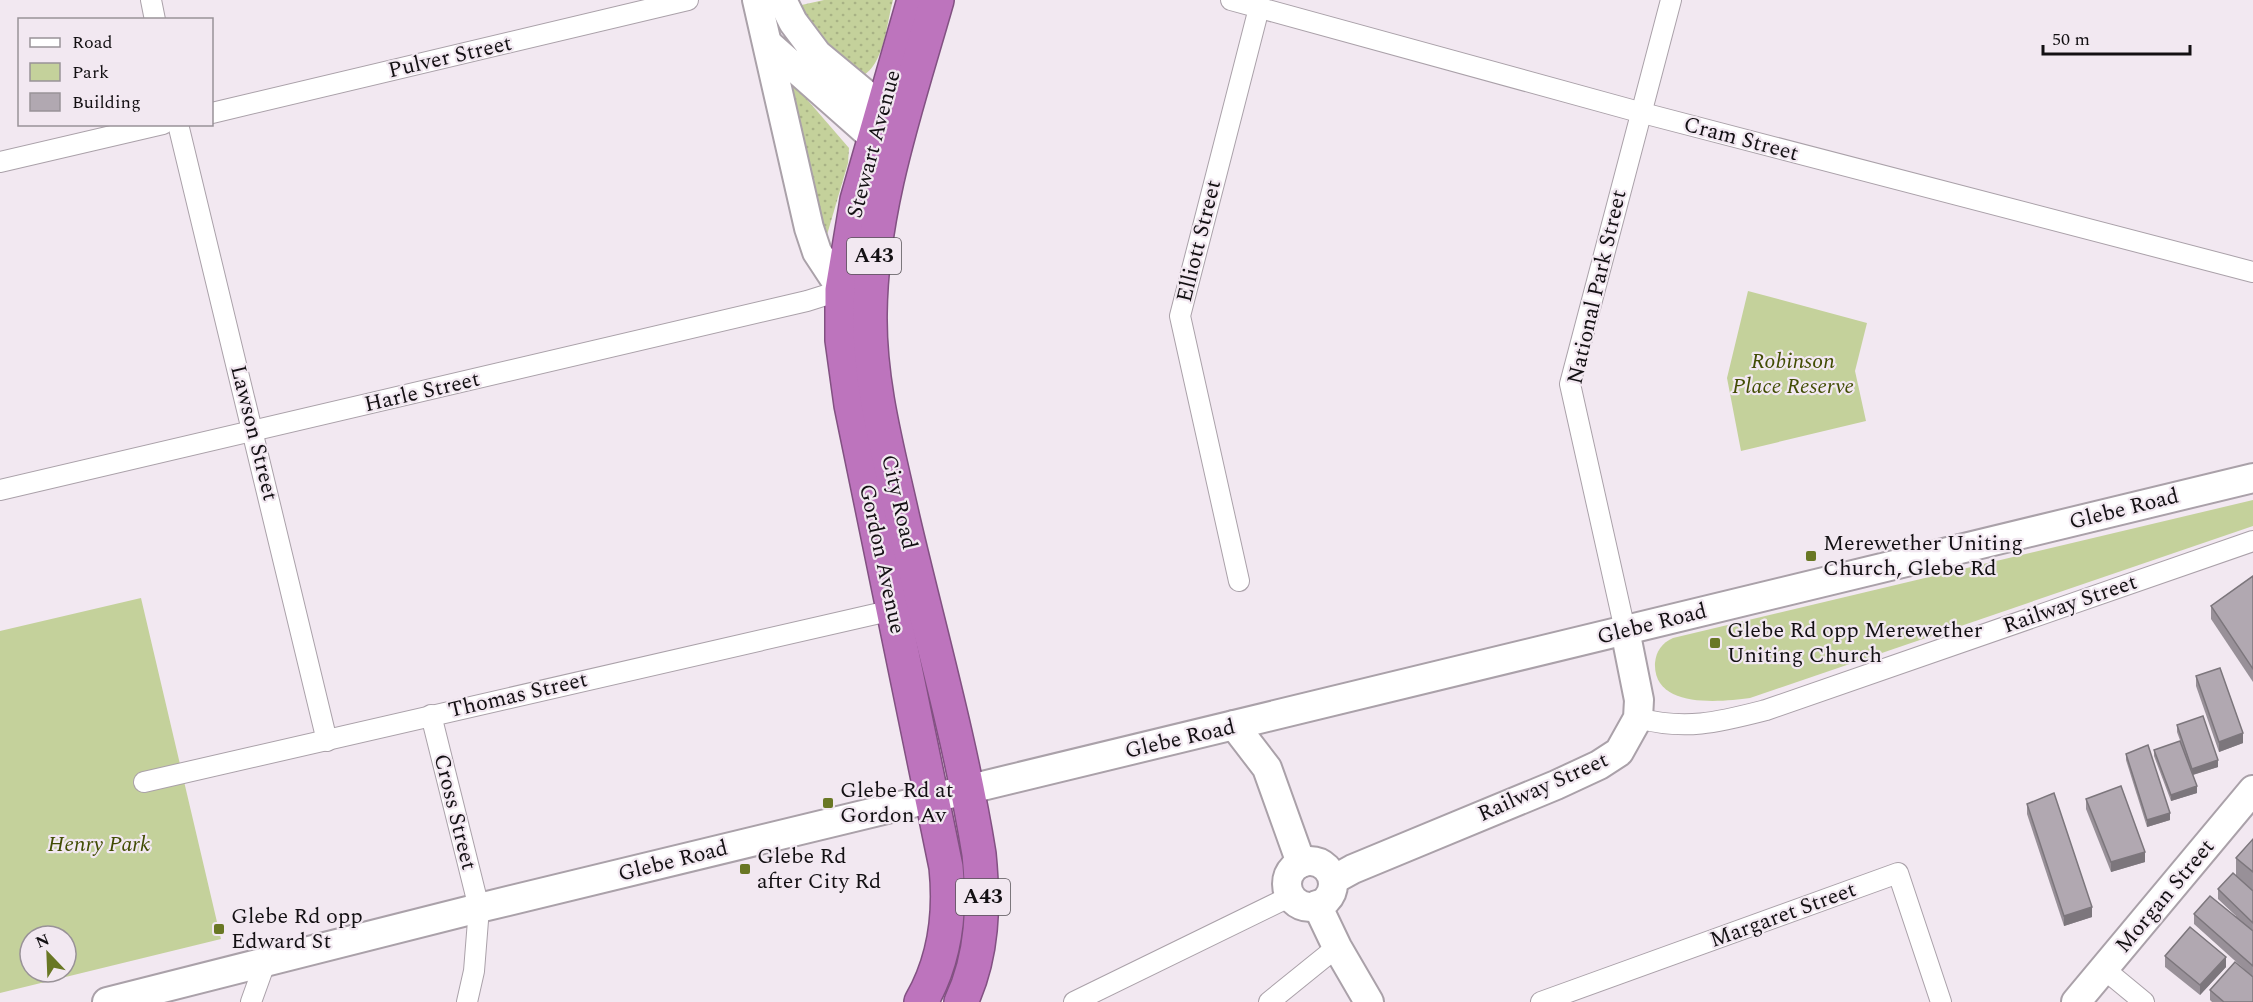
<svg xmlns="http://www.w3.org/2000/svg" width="2253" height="1002" viewBox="0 0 2253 1002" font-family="Spectral,serif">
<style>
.grass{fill:url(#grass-dots)}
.park{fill:#c4d19b;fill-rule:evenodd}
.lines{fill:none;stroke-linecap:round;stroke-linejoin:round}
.street-casing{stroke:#aaa1a9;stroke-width:22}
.secondary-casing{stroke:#aaa1a9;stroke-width:32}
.highway-casing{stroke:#825182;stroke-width:36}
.street{stroke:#fff;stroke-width:20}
.secondary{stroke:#fff;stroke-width:28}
.highway{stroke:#bd74bd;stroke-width:33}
.wall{fill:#989098}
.shaded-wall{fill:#7c767c}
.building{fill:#b1a8b1;stroke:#7c767c;stroke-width:1.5}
.poi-dot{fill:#697724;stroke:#f2e8f1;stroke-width:2}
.labels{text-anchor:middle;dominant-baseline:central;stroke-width:4.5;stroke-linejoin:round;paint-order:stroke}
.shield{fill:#f2e8f1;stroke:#565156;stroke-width:1.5}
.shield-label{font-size:21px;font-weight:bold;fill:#131013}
.street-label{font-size:22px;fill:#131013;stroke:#f2e8f1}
.park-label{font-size:22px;font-style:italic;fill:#414c03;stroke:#f2e8f1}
.poi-label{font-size:22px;fill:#131013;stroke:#f2e8f1;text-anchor:start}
</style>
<defs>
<pattern id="grass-dots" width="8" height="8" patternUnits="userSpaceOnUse" patternTransform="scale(1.5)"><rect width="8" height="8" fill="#c4d19b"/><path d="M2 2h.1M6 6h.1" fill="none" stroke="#a8b285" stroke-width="1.8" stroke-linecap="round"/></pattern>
</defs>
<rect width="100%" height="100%" fill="#f2e8f1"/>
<g class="grass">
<path d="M824,0H893C886,25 884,75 853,79L797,6Z"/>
<polygon points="786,79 791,81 849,148 848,163 824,245"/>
</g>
<g class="park">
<polygon points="1748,291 1867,323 1855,371 1866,421 1741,451 1727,378"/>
<path d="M2253,500V526L1750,698C1720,702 1653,709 1655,663C1656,651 1662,643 1673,638Z"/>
<path d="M141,598L221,939L0,993V631ZM30,936H66V972H30Z"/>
</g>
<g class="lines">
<defs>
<g id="street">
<polyline points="151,0 155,20"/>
<polyline points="1231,0 1639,112 2253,272"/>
<polyline points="212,113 688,0"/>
<polyline points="178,124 327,741"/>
<polyline points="0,162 163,124"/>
<polyline points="0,490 807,301 842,290"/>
<polyline points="1239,581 1180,316 1259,8"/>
<polyline points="1625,630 1570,384 1671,0"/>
<polyline points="431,715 479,908 474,971 467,1002"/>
<path d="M1638,718C1686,731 1719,722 1766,710L2253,541"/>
<polyline points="144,782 893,610"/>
<polyline points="2104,969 2144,1002"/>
<polyline points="251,1002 265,963"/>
<polyline points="1074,1002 1291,896"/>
<polyline points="1269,1002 1337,947"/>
<polyline points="1541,1002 1898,873 1941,1002"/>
</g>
<g id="secondary">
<polyline points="757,0 809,228 817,252 842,290"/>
<polyline points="768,44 873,137 899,131 882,108 817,54 793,22 782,0"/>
<polyline points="1234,725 1267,768 1301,863"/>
<circle cx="1310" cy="884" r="23"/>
<polyline points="1333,880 1353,869 1556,785 1599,765 1619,752 1638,718 1639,700 1625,630"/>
<polyline points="1317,905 1337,947 1369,1002"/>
<polyline points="107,1002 479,908 2253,478"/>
<polyline points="2076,1002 2253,790"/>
</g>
<g id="highway">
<path d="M914,0L857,200L842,290V340L851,405L946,867C951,915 945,960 921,1002"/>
<path d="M937,0C908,102 871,207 870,314C869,384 888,451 903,519C929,630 961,742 979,854C984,905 983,955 961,1002"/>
</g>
</defs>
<use href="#street" class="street-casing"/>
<use href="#secondary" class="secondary-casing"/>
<use href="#highway" class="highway-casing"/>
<use href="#street" class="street"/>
<use href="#secondary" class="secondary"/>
<use href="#highway" class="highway"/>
</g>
<g class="wall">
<polygon points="2253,576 2253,682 2211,619 2211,606"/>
<polygon points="2196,676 2243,743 2219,752 2196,686"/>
<polygon points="2177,725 2218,767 2193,775 2197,793 2171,801 2154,756 2154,750 2185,754 2177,732"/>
<polygon points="2126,754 2170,820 2147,827 2126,760"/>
<polygon points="2086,799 2145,862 2111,872 2086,809"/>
<polygon points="2027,804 2092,917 2064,926 2027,814"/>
<polygon points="2253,839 2253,977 2194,924 2194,914 2236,916 2218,899 2218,889 2236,877 2236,858"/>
<polygon points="2165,956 2226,967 2200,995 2165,967"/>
<polygon points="2210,990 2253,1002 2212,1002 2210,1000"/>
</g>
<g class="shaded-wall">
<polygon points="2243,733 2243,743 2219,752 2219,742"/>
<polygon points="2218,760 2218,767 2192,775 2192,769"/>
<polygon points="2197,786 2197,793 2171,801 2171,795"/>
<polygon points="2170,813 2170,820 2147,827 2147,820"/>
<polygon points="2145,852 2145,862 2111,872 2111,862"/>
<polygon points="2092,907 2092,917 2064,926 2064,916"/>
<polygon points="2226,957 2226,967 2200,995 2200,985"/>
</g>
<g class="building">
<polygon points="2253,576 2253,669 2211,606"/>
<polygon points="2220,668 2243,733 2219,742 2196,676"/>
<polygon points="2203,716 2218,760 2192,769 2177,725"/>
<polygon points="2180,741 2197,786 2171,795 2154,750"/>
<polygon points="2148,745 2170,813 2147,820 2126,754"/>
<polygon points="2121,786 2145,852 2111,862 2086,799"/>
<polygon points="2054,793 2092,907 2064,916 2027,804"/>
<polygon points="2253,839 2253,872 2236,858"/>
<polygon points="2233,873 2253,891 2253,923 2218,889"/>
<polygon points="2210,896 2253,931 2253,966 2194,914"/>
<polygon points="2190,927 2226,957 2200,985 2165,956"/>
<polygon points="2235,962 2253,977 2253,1002 2224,1002 2210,990"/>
</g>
<g class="poi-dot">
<rect x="1805" y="550" width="12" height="12" rx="3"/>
<rect x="1709" y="637" width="12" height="12" rx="3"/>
<rect x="822" y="797" width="12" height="12" rx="3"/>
<rect x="739" y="863" width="12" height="12" rx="3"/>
<rect x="213" y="923" width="12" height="12" rx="3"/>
</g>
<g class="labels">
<g class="shield">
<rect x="847" y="238" width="54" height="36" rx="4.5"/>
<rect x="956" y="879" width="54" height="36" rx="4.5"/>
</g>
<g class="shield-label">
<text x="874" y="256">A43</text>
<text x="983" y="897">A43</text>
</g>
<g class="street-label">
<text transform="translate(450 57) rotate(-13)">Pulver Street</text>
<text transform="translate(1741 139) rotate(15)">Cram Street</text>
<text transform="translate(874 144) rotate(-75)">Stewart Avenue</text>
<text transform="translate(1199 241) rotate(-76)">Elliott Street</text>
<text transform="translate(1597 287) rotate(-77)">National Park Street</text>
<text transform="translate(422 392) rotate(-13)">Harle Street</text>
<text transform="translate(254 433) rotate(76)">Lawson Street</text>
<text transform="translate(899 502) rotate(77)">City Road</text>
<text transform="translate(2124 509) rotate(-14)">Glebe Road</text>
<text transform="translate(882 559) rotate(78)">Gordon Avenue</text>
<text transform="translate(2070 604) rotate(-19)">Railway Street</text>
<text transform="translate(1652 624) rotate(-14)">Glebe Road</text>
<text transform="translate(518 695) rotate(-13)">Thomas Street</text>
<text transform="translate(1180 739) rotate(-13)">Glebe Road</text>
<text transform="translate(1543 787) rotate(-24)">Railway Street</text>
<text transform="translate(455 812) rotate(76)">Cross Street</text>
<text transform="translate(673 861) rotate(-14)">Glebe Road</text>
<text transform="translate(2165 896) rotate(-50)">Morgan Street</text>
<text transform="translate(1783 915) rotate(-20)">Margaret Street</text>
</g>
<g class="park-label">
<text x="1793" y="361">Robinson<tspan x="1793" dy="25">Place Reserve</tspan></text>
<text x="99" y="844">Henry Park</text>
</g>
<g class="poi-label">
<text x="1823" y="543">Merewether Uniting<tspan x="1823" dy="25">Church, Glebe Rd</tspan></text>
<text x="1727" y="630">Glebe Rd opp Merewether<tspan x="1727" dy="25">Uniting Church</tspan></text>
<text x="840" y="790">Glebe Rd at<tspan x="840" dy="25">Gordon Av</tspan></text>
<text x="757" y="856">Glebe Rd<tspan x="757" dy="25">after City Rd</tspan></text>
<text x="231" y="916">Glebe Rd opp<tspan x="231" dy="25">Edward St</tspan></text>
</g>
</g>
<rect x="18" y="18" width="195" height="108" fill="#f2e8f1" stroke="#999298" stroke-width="1.5"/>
<rect x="30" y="38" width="30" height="9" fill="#ffffff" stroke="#999298" stroke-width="1.5"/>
<text x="72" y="48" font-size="18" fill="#131013">Road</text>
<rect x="30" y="63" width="30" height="18" fill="#c4d19b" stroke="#999298" stroke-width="1.5"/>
<text x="72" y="78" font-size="18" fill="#131013">Park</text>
<rect x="30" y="93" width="30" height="18" fill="#b1a8b1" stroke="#999298" stroke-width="1.5"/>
<text x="72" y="108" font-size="18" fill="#131013">Building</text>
<g transform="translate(48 954) rotate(337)"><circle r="28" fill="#f2e8f1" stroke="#999298" stroke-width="1.5"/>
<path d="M0-4.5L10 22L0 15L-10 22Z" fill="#697724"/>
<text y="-9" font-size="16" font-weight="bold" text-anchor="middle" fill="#131013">N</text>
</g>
<path d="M2043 45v9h147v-9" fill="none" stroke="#131013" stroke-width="3"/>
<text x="2052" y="45" font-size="18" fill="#131013" stroke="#f2e8f1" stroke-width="4.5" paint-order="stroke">50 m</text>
</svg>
